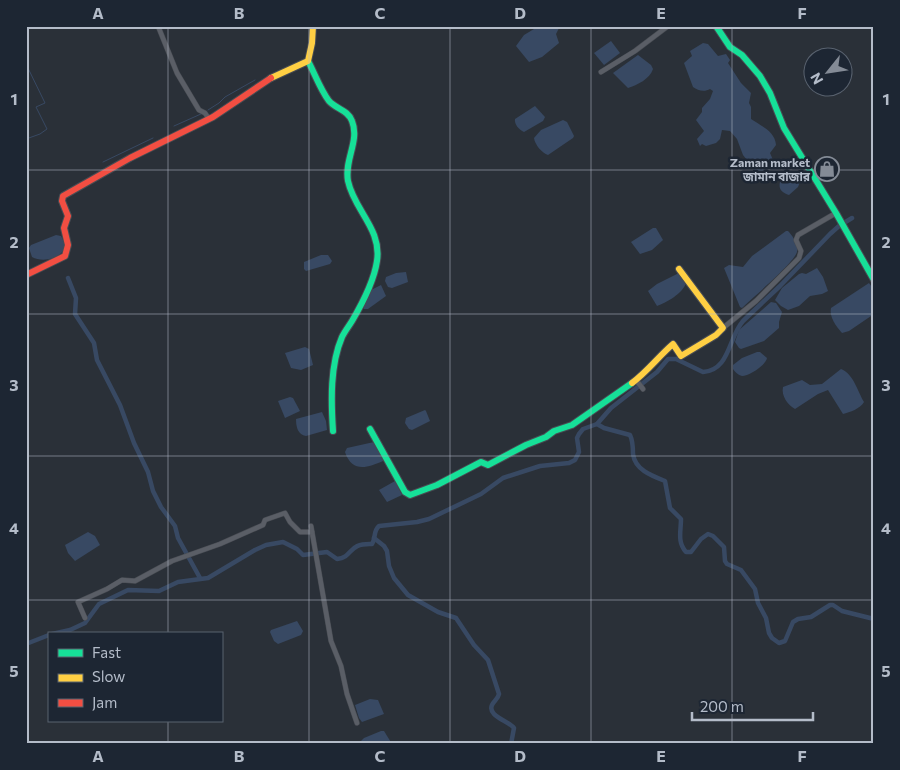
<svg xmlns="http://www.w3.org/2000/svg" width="900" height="770" viewBox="0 0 900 770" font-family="Commissioner,'Noto Sans Bengali',sans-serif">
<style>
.water{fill:#384963}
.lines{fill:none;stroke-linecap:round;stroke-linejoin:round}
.stream{stroke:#384963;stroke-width:1}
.canal{stroke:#384963;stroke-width:4.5}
.street-casing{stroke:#484c53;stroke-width:5.5}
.fast-casing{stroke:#484c53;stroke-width:8}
.slow-casing{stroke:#484c53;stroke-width:8}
.jam-casing{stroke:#484c53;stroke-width:8}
.street{stroke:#5a5e66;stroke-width:4.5}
.fast{stroke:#16e098;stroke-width:6}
.slow{stroke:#ffcf43;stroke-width:6}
.jam{stroke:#f24e42;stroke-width:6}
.grid{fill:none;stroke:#b4bcc9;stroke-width:1;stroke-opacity:0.55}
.labels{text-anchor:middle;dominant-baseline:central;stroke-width:5;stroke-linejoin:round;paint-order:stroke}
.poi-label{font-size:12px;font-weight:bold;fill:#b4bcc9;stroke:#1d2633;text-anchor:end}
.neatline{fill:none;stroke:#b4bcc9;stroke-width:2}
.grid-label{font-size:16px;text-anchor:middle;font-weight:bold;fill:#b4bcc9}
</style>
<rect width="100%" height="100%" fill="#2a3038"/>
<g class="water">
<polygon points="539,26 560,26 556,34 559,43 542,57 529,62 516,46 524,35"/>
<polygon points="611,41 620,53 604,65 594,53"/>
<path d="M703,43L708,44L718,56L726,54L730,60L728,63L741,83L751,93L749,103L751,107V119C761,126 775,131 776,145L770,153L773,160C768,164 761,168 763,176L760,177L743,155L737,139L730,131L722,130L720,139L716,143L706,146L702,144L700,146L697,139L704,131L696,120L702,112V108L710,99L713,91L710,89C705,92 698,91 693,87L684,63L692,56L690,51Z"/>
<path d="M638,55L651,65L653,69C650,79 637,85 628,88L613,73Z"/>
<path d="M535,106L545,117L543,121L524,132C519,130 514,124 515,119Z"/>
<path d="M563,120L567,122L574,136L573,138L548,155C542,153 535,145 534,138L541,130Z"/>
<path d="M783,174H790L800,182L798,187L789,195C776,191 779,183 783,174Z"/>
<polygon points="653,228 656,228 663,240 652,250 640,254 631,242"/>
<path d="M786,231H788C792,235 799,245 797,252C794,263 752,298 742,308L740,307L724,268L729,265L743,267L752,256Z"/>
<path d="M56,235L61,236L66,246C61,259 43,263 32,257L29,248L31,245Z"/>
<polygon points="321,255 328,255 332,261 330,264 306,271 304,269 304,262"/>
<polygon points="817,268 823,277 828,291 822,294 810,296 799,306 788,310 781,306 775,300 782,288 799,274 802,273 806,274"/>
<polygon points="406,272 408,282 392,288 388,287 385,281 386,277 396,273"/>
<path d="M679,273L686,283C683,293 666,303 657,306L648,291L657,284Z"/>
<path d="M869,283L874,290V314L849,331L842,333C836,326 829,317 831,308Z"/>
<polygon points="381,285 386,296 368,309 364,309 362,306 369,291"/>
<polygon points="771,302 776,303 782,312 779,322 779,328 764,341 741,349 739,348 735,342 739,330"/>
<polygon points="305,347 309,349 313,365 301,370 291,368 285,353"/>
<path d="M757,352H760L767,358C766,365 749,376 742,376C738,375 735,372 733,369V365L742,358Z"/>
<path d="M841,369C853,373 858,392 864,402C860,409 850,412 843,414L828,390L818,394L795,409C788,405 781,396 783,387L802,380L810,385L822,384Z"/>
<polygon points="290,397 293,398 300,411 285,418 278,401"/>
<polygon points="425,410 426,411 430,421 412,430 409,429 405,423 406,418"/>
<path d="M322,412L326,421L327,430L306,436C298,435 296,427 296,419Z"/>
<path d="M374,442L383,455V461C367,468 352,473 345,452L347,448Z"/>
<polygon points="395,481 402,495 387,502 379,490"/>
<polygon points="88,532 95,536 100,545 75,561 68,553 65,545"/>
<polygon points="297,621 303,631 301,635 278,644 274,641 270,632 271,630"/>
<polygon points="370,699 378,700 384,714 362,722 359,718 355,705"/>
<polygon points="381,731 384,731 392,744 358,744 364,738"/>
</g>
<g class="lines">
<g class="stream">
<polyline points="26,64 45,103 36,107 47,129 40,134 26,139"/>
<polyline points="208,110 219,103 225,97 255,80"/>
<polyline points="174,126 201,114"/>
<polyline points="103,162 153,138"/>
</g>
<g class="canal">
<polyline points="68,278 76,298 75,314 94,343 97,360 120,405 134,443 148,472 153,491 161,507 175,526 178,538 200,578"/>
<path d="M597,424L604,428L630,435C633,441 633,448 633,454C635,470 652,476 665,481L670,508L681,519C681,531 677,542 686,552H691L701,539L708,534L713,536L724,547L725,561L727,564L741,570L755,589L758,603L766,618L769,633L772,638L779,643L785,641L793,622L798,619L811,617L830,605H833L842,611L874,619"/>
<path d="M374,538L384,546L387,551L389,566L394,578L408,595L438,612L456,618L474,645L488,660L499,694C498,699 494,701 492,705C487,716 509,721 514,728L511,744"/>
<path d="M52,634L70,630L85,623L99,604L128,590L159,591L178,582L208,578L255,550L266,545L283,542L297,549L303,555L327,552L337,559C354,557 347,543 372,544C376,538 373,531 379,526L417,522L429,519L481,494L503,478L540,466L569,463L575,460L579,452L577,438L579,434L583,429L597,424L611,408L657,372L668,359H676L703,372C730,370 728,338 743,321L780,286L830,234L839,226L852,218"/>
<polyline points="26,644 49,635"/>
</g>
<defs>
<g id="street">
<polyline points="158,26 177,73 199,110 205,113 209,119"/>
<polyline points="601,72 635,51 668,26"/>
<polyline points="723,328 756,301 799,258 801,251 796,240 798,235 836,213"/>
<polyline points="636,380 643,389"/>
<polyline points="311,526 331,641 341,666 347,694 357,723"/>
<polyline points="85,618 78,602 107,589 122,580 135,581 172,561 220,544 263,525 265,520 285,513 290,522 300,532 312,532"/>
</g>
<g id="fast">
<polyline points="716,26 730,47 742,55 760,76 770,93 784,128 836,213 874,280"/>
<path d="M308,61C315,74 320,89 329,101C336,109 348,110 352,121C360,141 344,160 348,181C354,210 382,229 377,261C374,281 362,304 352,321C349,326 345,331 342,337C330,365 331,401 333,431"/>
<polyline points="370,429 405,492 410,495 437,485 481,462 488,465 526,445 546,437 554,431 572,425 632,383"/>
</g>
<g id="slow">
<polyline points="271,78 308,61 312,43 313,26"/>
<path d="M632,383C647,372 659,356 673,344L681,356L716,335L723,328L679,269"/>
</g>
<polyline id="jam" points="26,275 65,256 68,245 64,228 68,216 62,201 63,196 130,158 213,117 271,78"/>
</defs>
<use href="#street" class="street-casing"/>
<use href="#fast" class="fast-casing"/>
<use href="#slow" class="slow-casing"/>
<use href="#jam" class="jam-casing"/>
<use href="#street" class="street"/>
<use href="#fast" class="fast"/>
<use href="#slow" class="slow"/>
<use href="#jam" class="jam"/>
</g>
<path class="grid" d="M168,26V634M309,26V744M450,26V744M591,26V744M732,26V744M26,170H874M26,314H874M26,456H874M26,600H874M168,721V744"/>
<defs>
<symbol id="shop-ring" viewBox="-11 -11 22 22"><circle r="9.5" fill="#1d2633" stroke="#848b96" stroke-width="1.5"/><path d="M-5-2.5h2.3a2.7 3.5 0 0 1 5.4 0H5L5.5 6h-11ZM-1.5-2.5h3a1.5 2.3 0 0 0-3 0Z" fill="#848b96"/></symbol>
</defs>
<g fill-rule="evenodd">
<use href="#shop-ring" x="813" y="155" width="28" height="28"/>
</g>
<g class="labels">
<g class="poi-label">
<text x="810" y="162">Zaman market<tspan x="810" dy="14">জামান বাজার</tspan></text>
</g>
</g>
<rect width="900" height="770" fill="none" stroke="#1d2633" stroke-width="55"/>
<rect x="48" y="632" width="175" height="90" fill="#1d2633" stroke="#59626f"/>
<rect x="58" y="649" width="25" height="8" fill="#16e098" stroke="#59626f"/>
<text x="92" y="658" font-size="15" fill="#b4bcc9">Fast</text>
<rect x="58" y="674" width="25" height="8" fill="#ffcf43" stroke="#59626f"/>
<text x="92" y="682" font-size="15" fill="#b4bcc9">Slow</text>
<rect x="58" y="699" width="25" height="8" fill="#f24e42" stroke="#59626f"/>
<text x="92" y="708" font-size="15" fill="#b4bcc9">Jam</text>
<g transform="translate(828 72) rotate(240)"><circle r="24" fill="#1d2633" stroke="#59626f"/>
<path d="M0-4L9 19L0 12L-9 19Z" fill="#848b96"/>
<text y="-8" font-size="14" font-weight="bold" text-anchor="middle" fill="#b4bcc9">N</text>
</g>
<path d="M692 712v8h121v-8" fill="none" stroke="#b4bcc9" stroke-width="2.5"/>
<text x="700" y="712" font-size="15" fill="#b4bcc9" stroke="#1d2633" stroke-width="4" paint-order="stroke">200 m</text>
<rect x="28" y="28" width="844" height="714" class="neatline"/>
<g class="grid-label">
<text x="98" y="19">A</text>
<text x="239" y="19">B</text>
<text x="380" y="19">C</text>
<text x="520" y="19">D</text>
<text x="661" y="19">E</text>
<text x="802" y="19">F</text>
<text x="14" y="105">1</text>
<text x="886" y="105">1</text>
<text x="14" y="248">2</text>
<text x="886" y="248">2</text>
<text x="14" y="391">3</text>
<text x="886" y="391">3</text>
<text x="14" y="534">4</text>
<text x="886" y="534">4</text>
<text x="14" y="677">5</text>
<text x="886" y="677">5</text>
<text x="98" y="762">A</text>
<text x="239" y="762">B</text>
<text x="380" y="762">C</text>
<text x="520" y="762">D</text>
<text x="661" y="762">E</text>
<text x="802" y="762">F</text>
</g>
</svg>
